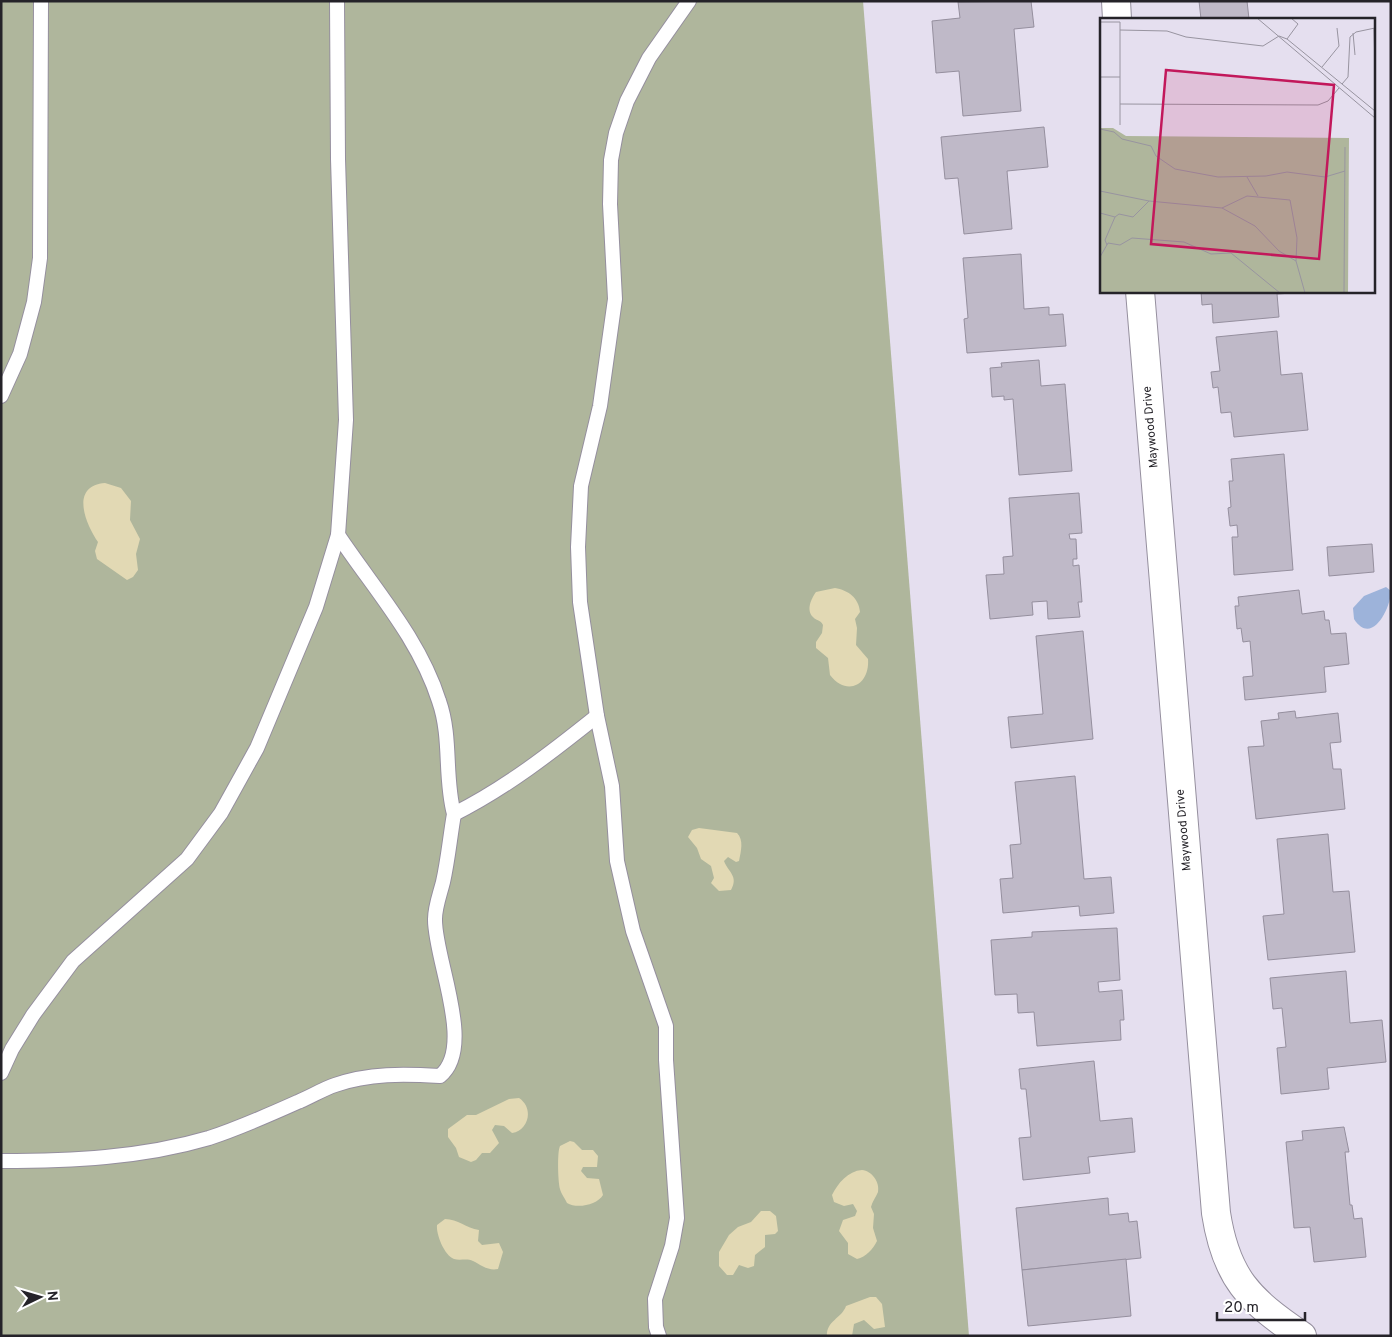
<svg xmlns="http://www.w3.org/2000/svg" width="1392" height="1337" viewBox="0 0 1392 1337" font-family="Overpass,sans-serif">
<style>
.green{fill:#afb69c}
.sand{fill:#e2d9b4}
.water{fill:#9db3da}
.building{fill:#bfb9c8;stroke:#958f9e}
.lines{fill:none;stroke-linecap:round;stroke-linejoin:round}
.service-casing{stroke:#958f9e;stroke-width:16}
.minor-casing{stroke:#958f9e;stroke-width:30}
.service{stroke:#fff;stroke-width:14}
.minor{stroke:#fff;stroke-width:28}
.labels{text-anchor:middle;dominant-baseline:central;stroke-width:5;stroke-linejoin:round;paint-order:stroke}
.street-label{font-size:12px;fill:#252329;stroke:#fff}
.inset-road{fill:none;stroke:#9894a0;stroke-width:1}
.view{fill:#c2185b;fill-opacity:0.15;stroke:#c2185b;stroke-width:2.5}
.inset-edge{fill:none;stroke:#252329;stroke-width:2.5}
</style>
<rect width="100%" height="100%" fill="#e5dfef"/>
<polygon class="green" points="1,1 863,1 969,1336 1,1336"/>
<g class="sand">
<path d="M105,483L121,488L131,501L130,520L140,539L136,554L138,570L133,577L127,580L97,559L95,551L98,542C85,523 70,486 105,483Z"/>
<path d="M835,588C848,590 859,598 860,612L855,619L857,628L856,645L868,659C870,685 847,697 830,675L828,658L816,648V642L822,633L823,625C820,619 816,621 813,617C806,610 811,599 816,592Z"/>
<path d="M699,828L737,833C744,840 741,851 739,861L736,862L728,857L724,861C728,872 739,876 731,890L719,891L711,883L714,878L711,866L701,859L697,848L688,837L692,830Z"/>
<path d="M519,1098C534,1108 529,1130 512,1133L504,1126L495,1125L492,1130L499,1143L490,1153H482L476,1160L471,1162L459,1157L456,1148L448,1137V1129L467,1115H476L509,1099Z"/>
<path d="M570,1141L574,1142L582,1150H593L598,1156L597,1167H583L581,1171L587,1178L599,1179L603,1195C597,1205 577,1209 567,1203C565,1198 561,1194 560,1189C558,1182 557,1152 560,1146Z"/>
<path d="M862,1170C872,1171 880,1182 878,1192C876,1197 872,1202 871,1207L874,1214L873,1228L877,1241C873,1249 866,1257 857,1259L848,1254V1243L839,1231L843,1220L855,1216L857,1211L853,1204L844,1206L834,1202L832,1195C838,1183 848,1171 862,1170Z"/>
<polygon points="761,1211 770,1211 776,1216 778,1231 775,1234 765,1235 765,1247 755,1255 754,1266 748,1268 739,1265 733,1275 727,1275 719,1266 719,1252 729,1235 738,1227 751,1222"/>
<path d="M445,1219C458,1219 466,1228 479,1230L478,1241L482,1245L499,1243L503,1252L498,1269C488,1271 481,1265 473,1261C467,1258 460,1261 454,1259C444,1255 436,1234 437,1225Z"/>
<path d="M870,1297H876L882,1304L885,1327L874,1329L864,1320L854,1324L852,1336H827C826,1321 842,1318 846,1306Z"/>
</g>
<path class="water" d="M1386,587L1391,591C1391,607 1372,647 1354,619L1353,608L1364,596Z"/>
<g class="building">
<polygon points="1031,1 1034,27 1014,29 1021,111 963,116 959,71 936,73 932,21 960,18 958,2"/>
<polygon points="1199,1 1247,1 1249,19 1201,19"/>
<polygon points="1044,127 1048,167 1007,171 1012,229 964,234 958,178 945,179 941,137"/>
<polygon points="1021,254 1024,309 1049,307 1049,315 1063,314 1066,346 967,353 964,319 968,318 963,258"/>
<polygon points="1201,291 1292,291 1292,293 1277,294 1279,317 1213,323 1212,304 1202,305"/>
<polygon points="1277,331 1281,375 1302,373 1308,430 1234,437 1231,412 1221,413 1218,387 1213,388 1211,372 1220,371 1216,337"/>
<polygon points="1039,360 1041,386 1065,384 1072,471 1019,475 1013,399 1004,400 1004,396 992,397 990,368 1002,367 1001,363"/>
<polygon points="1284,454 1293,570 1234,575 1232,537 1238,537 1237,525 1230,526 1228,508 1231,507 1229,481 1233,481 1231,459"/>
<polygon points="1079,493 1082,533 1069,534 1070,539 1076,539 1077,559 1073,559 1073,566 1079,565 1082,602 1078,602 1080,617 1048,619 1047,601 1032,602 1033,615 990,619 986,575 1004,574 1003,557 1013,556 1009,498"/>
<polygon points="1372,544 1374,572 1329,576 1327,547"/>
<polygon points="1299,590 1302,614 1324,611 1325,620 1329,620 1331,634 1346,633 1349,664 1324,667 1326,692 1245,700 1243,677 1253,676 1250,641 1243,642 1241,628 1237,629 1235,606 1239,606 1238,597"/>
<polygon points="1083,631 1093,739 1011,748 1008,717 1043,714 1036,636"/>
<polygon points="1295,711 1296,718 1338,713 1341,742 1330,743 1333,769 1341,769 1345,809 1256,819 1248,747 1264,746 1261,721 1279,719 1278,713"/>
<polygon points="1075,776 1084,879 1111,877 1114,913 1080,916 1079,906 1003,913 1000,879 1013,878 1010,845 1021,844 1015,782"/>
<polygon points="1328,834 1333,892 1349,891 1355,952 1268,960 1263,916 1284,914 1277,839"/>
<polygon points="1117,928 1120,980 1098,982 1099,992 1122,990 1124,1020 1120,1020 1121,1040 1037,1046 1034,1012 1018,1013 1017,994 995,995 991,940 1032,937 1032,932"/>
<polygon points="1346,971 1350,1023 1382,1020 1386,1062 1327,1068 1329,1089 1281,1094 1277,1048 1286,1047 1282,1008 1273,1009 1270,978"/>
<polygon points="1094,1061 1100,1121 1132,1118 1135,1152 1088,1157 1090,1173 1023,1180 1019,1138 1031,1137 1026,1089 1021,1089 1019,1069"/>
<polygon points="1344,1127 1349,1152 1345,1152 1350,1205 1352,1205 1354,1219 1362,1218 1366,1257 1314,1262 1310,1227 1294,1228 1286,1142 1303,1140 1302,1131"/>
<polygon points="1108,1198 1109,1215 1128,1213 1129,1222 1137,1221 1141,1258 1022,1270 1016,1208"/>
<polygon points="1126,1259 1131,1316 1028,1326 1022,1270"/>
</g>
<g class="lines">
<defs>
<g id="service">
<polyline points="1,396 20,354 34,302 40,258 41,1"/>
<path d="M454,814C506,788 552,752 597,716"/>
<polyline points="1,1073 12,1049 33,1015 73,961 187,859 221,813 257,748 316,607 338,535 346,420 338,159 337,1"/>
<path d="M1,1161C71,1161 141,1158 209,1138C240,1128 271,1114 300,1101C312,1096 323,1089 335,1085C369,1073 404,1074 440,1076C476,1047 434,958 435,919C435,907 440,894 443,882C448,860 450,837 454,814C444,777 452,738 439,701C419,638 374,589 338,535"/>
<polyline points="659,1336 656,1327 655,1299 672,1246 677,1218 666,1060 666,1026 633,931 617,861 612,786 597,716 580,602 578,547 581,486 600,406 615,299 610,204 611,160 616,133 627,101 649,58 689,1"/>
</g>
<g id="minor">
<polyline points="1116,1 1117,19"/>
<path d="M1140,291L1216,1213C1226,1278 1249,1300 1302,1336"/>
</g>
</defs>
<use href="#service" class="service-casing"/>
<use href="#minor" class="minor-casing"/>
<use href="#service" class="service"/>
<use href="#minor" class="minor"/>
</g>
<g class="labels">
<g class="street-label">
<text transform="translate(1151 427) rotate(-95)">Maywood Drive</text>
<text transform="translate(1184 830) rotate(-95)">Maywood Drive</text>
</g>
</g>
<g transform="translate(1100 18)">
<rect width="275" height="275" fill="#e5dfef"/>
<path d="M0,110H13L26,118L249,120L248,275H0Z" fill="#afb69c"/>
<path class="inset-road" d="M157,0L275,100M0,4H20V107M274,10L275,50M20,12L67,13L86,19L163,28L179,18M253,15L255,37M179,18L187,21L275,93M187,21L198,6L191,0M222,49L239,28L237,10M0,59H20M242,66L248,59L250,19L256,14L275,10M20,86L218,87L228,83L239,70M0,111L14,114L22,121L51,128L56,138L75,151L118,159L166,158L187,154L225,159L245,153M147,159L158,178M0,173L49,183M122,190L147,178L190,182L197,220L196,243L205,275M0,195L15,199L5,222L7,227M15,199L19,196L33,199L49,183L122,190L155,208L179,233L196,243M0,239L8,225L20,227L32,220L84,224L111,236L131,235L180,275M244,275L245,129"/>
<path class="view" d="M66,52L234,67L219,241L51,226Z"/>
<rect width="275" height="275" class="inset-edge"/>
</g>
<rect width="1392" height="1337" fill="none" stroke="#252329" stroke-width="5"/>
<g transform="translate(40 1297) rotate(85)" stroke="#ffffff" stroke-width="4" paint-order="stroke">
<path d="M0-4L9 19L0 12L-9 19Z" fill="#252329"/>
<text y="-8" font-size="14" font-weight="bold" text-anchor="middle" fill="#252329">N</text>
</g>
<path d="M1217 1312v8h88v-8" fill="none" stroke="#252329" stroke-width="2.5"/>
<text x="1224" y="1312" font-size="15" fill="#252329" stroke="#ffffff" stroke-width="4" paint-order="stroke">20 m</text>
</svg>
